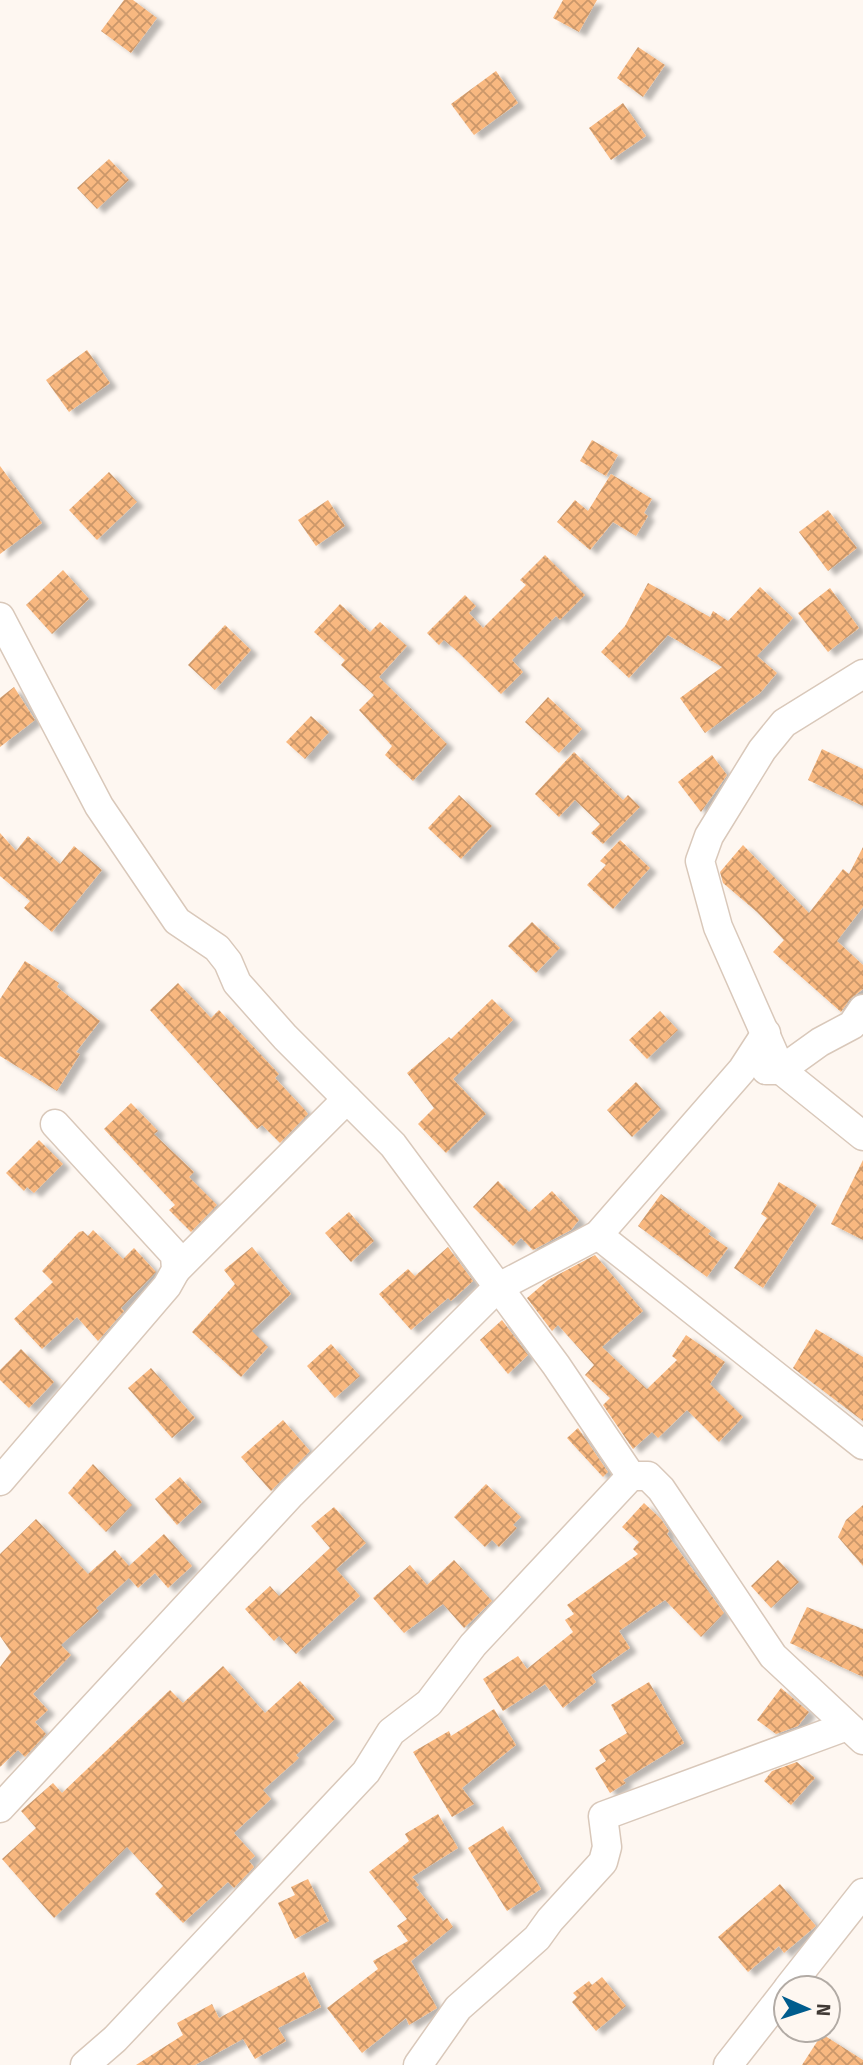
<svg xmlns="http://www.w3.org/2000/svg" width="863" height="2065" viewBox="0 0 863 2065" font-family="'Fira Sans',sans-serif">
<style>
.building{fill:url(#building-cross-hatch);filter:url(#shadow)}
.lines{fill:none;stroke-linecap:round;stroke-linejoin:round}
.minor-casing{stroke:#d9c8ba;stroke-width:31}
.minor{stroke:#fff;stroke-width:28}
</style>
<defs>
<pattern id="building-cross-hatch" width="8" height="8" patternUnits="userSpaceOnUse" patternTransform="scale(1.75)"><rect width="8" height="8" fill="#f8b880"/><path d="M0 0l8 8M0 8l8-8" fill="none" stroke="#ca976a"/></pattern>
<filter id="shadow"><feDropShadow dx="7" dy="4.5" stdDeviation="2" flood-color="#0004"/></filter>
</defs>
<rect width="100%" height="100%" fill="#fef7f1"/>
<g class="building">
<polygon points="124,0 133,0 157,18 131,53 101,31"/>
<polygon points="563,0 597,0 579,32 553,18"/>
<polygon points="638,47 665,65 643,97 617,78"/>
<polygon points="496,71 518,103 474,135 451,104"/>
<polygon points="623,103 646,136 611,160 589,128"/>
<polygon points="109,159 129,180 97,209 77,188"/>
<polygon points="87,350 110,383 69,412 46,380"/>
<polygon points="592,440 618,455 606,476 580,461"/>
<polygon points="0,466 42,523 0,554"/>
<polygon points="109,472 137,502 97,540 69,510"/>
<polygon points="611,474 652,499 644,513 648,516 636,536 613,522 590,550 557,522 575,500 588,511"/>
<polygon points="328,500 345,526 316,546 298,520"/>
<polygon points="828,510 857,548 828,571 799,532"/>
<polygon points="545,555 585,595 560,620 556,616 512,660 523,672 501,694 458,652 444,640 439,645 427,633 465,595 476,606 469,613 483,628 526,585 520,580"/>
<polygon points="63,570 89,599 52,634 26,605"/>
<polygon points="648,583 710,617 713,611 728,621 760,587 793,618 757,656 777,673 760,693 705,733 680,698 722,667 668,635 629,678 601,652 625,626"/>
<polygon points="830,588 859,628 828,652 798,613"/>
<polygon points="340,604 370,632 380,622 407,646 379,677 447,744 413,781 385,755 392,746 359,710 374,695 341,665 345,660 314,632"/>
<polygon points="225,625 251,650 215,690 188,665"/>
<polygon points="14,687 35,720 0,747 0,698"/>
<polygon points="548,697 582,729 559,753 525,722"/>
<polygon points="311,716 329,732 305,759 286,742"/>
<polygon points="822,749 863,769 863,806 808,780"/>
<polygon points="574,752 623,800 628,795 640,807 603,844 591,833 600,824 575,800 559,817 535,794"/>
<polygon points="712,755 727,775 701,812 678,782"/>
<polygon points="459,795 492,826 461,859 428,828"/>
<polygon points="0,833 16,851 28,836 60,864 74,846 102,870 52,932 24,908 30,901 0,876"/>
<polygon points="620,840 650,868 613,909 587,885 606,865 600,861"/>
<polygon points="743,845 809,913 843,869 849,874 863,847 863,907 837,941 863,965 863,989 850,999 841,1012 773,952 784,940 757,912 723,883 720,872"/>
<polygon points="532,922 560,948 536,973 508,946"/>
<polygon points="25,961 59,983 57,987 100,1021 76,1052 80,1054 57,1091 0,1056 0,999"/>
<polygon points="178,983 211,1018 219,1010 279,1074 275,1078 305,1110 308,1114 280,1143 262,1125 257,1129 150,1010"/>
<polygon points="492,999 513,1020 453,1079 486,1114 446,1153 418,1124 434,1108 407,1073 449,1037 451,1039"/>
<polygon points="660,1011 678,1030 647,1059 629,1040"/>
<polygon points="636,1082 661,1109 632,1137 607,1110"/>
<polygon points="131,1103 158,1131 154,1134 194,1172 189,1177 217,1205 191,1232 169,1210 175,1205 104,1129"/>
<polygon points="39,1140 63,1164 34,1193 27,1187 24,1191 6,1173"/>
<polygon points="863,1160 863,1240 831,1224"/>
<polygon points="498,1181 529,1212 552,1191 579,1220 571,1230 533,1250 521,1238 513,1246 473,1207"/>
<polygon points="779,1182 817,1205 763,1288 734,1268 767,1218 761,1214"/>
<polygon points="661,1194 711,1231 708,1234 728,1248 707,1277 638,1226"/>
<polygon points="349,1212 374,1241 351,1262 325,1233"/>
<polygon points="93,1230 123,1259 134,1248 156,1272 121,1308 124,1311 98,1341 77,1317 42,1349 14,1319 53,1282 42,1271 79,1232 83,1231 88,1236"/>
<polygon points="252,1247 291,1294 252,1331 268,1347 241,1377 192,1332 235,1284 224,1270"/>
<polygon points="448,1247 473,1281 451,1301 448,1298 411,1330 379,1294 408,1269 415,1276"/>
<polygon points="595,1255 643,1311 602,1347 647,1389 677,1360 672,1356 686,1335 725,1362 710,1384 743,1417 719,1442 687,1410 658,1438 652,1432 633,1449 603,1405 610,1398 585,1375 594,1365 558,1325 552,1331 527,1298 548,1280"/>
<polygon points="502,1320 528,1355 508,1374 480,1340"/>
<polygon points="816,1329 863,1357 863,1421 793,1368"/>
<polygon points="331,1344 360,1376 335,1398 307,1366"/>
<polygon points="21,1349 54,1382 29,1408 0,1380 0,1370"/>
<polygon points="151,1368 195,1418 172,1438 128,1388"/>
<polygon points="283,1420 310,1451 271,1491 241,1457"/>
<polygon points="578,1428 608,1472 603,1477 567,1438"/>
<polygon points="93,1464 132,1505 106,1532 68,1493"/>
<polygon points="180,1477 202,1502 177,1525 155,1499"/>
<polygon points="486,1484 521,1517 513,1525 517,1528 499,1547 492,1540 485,1547 454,1517"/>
<polygon points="644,1503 661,1519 669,1531 667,1534 724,1613 701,1637 665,1600 619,1631 630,1648 591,1675 596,1682 563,1708 545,1684 503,1711 483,1679 518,1656 527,1669 573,1632 565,1620 574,1614 567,1605 638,1554 633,1549 639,1542 622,1527"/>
<polygon points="863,1505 863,1566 838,1537 846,1520"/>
<polygon points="334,1507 366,1543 336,1569 360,1596 296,1654 279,1636 274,1641 245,1609 270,1586 279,1596 330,1548 311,1526"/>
<polygon points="36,1519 88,1574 115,1550 129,1566 164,1534 192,1566 168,1588 155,1573 138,1588 129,1578 96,1608 99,1611 61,1645 71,1655 33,1694 48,1710 35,1722 46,1734 25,1757 18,1750 0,1767 0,1667 11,1652 0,1636 0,1554"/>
<polygon points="454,1560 492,1601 464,1628 443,1604 404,1633 373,1598 410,1565 427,1585"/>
<polygon points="778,1560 799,1582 771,1608 751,1586"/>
<polygon points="807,1607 863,1629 863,1677 790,1643"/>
<polygon points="223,1666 265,1713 300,1681 335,1719 296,1755 299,1758 263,1790 271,1799 234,1833 255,1856 249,1861 254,1867 234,1888 228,1882 183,1923 155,1894 163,1886 127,1847 54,1918 2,1859 36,1828 21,1811 53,1783 62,1793 170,1690 183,1703"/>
<polygon points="649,1682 684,1743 623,1780 626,1783 610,1793 595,1768 606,1761 599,1750 627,1733 611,1705"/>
<polygon points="781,1688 809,1712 798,1726 776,1734 757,1720"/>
<polygon points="494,1709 516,1745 462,1788 474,1804 452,1817 413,1752 449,1731 451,1736"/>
<polygon points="797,1762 815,1778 791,1805 764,1781 772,1771"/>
<polygon points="438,1814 458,1848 412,1877 419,1885 416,1887 443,1921 447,1918 453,1927 411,1961 437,2008 409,2025 406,2018 362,2053 327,2008 378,1969 373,1961 408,1941 397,1926 407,1919 369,1872 409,1841 405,1834"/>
<polygon points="503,1826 541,1889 507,1911 468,1848"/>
<polygon points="308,1879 329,1921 295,1939 278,1903 295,1895 291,1887"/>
<polygon points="780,1884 816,1926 784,1953 779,1946 748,1972 718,1937"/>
<polygon points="304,1972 321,2007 278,2028 286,2041 255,2059 243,2039 195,2065 136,2065 183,2035 177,2023 212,2004 219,2018"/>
<polygon points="602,1977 626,2006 596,2031 572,2002 577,1997 573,1993 589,1981 592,1985"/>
<polygon points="822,2034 863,2060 863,2065 802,2065"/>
</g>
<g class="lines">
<defs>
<g id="minor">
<polyline points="0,617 99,806 177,921 217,948 228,962 237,983 285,1037 393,1145 556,1365 631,1476"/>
<polyline points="863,674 784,723 762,750 709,836 700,861 718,927 781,1070 863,1136"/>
<polyline points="766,1070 781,1070 820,1042 852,1025 863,1009"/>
<polyline points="598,1235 863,1445"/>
<polyline points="176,1270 347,1099"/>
<polyline points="0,1481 167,1286 176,1270 175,1255 55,1124"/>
<polyline points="0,1808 291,1494 497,1288 598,1235 742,1070 766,1033"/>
<polyline points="788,1988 863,1893"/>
<polyline points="85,2065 115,2039 366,1772 391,1732 429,1703 473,1645 631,1476 648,1476 661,1489 773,1656 863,1740"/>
<polyline points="418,2065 458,2008 537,1938 550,1920 603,1862 607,1847 603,1816 847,1726"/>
<polyline points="728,2065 786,1991"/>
</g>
</defs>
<use href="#minor" class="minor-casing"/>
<use href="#minor" class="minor"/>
</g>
<g transform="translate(807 2009) rotate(93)"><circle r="33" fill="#fef7f1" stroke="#b2aba5" stroke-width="2"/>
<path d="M0-5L12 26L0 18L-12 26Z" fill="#005c8d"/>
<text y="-10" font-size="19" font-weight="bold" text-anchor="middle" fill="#403934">N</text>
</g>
</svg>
